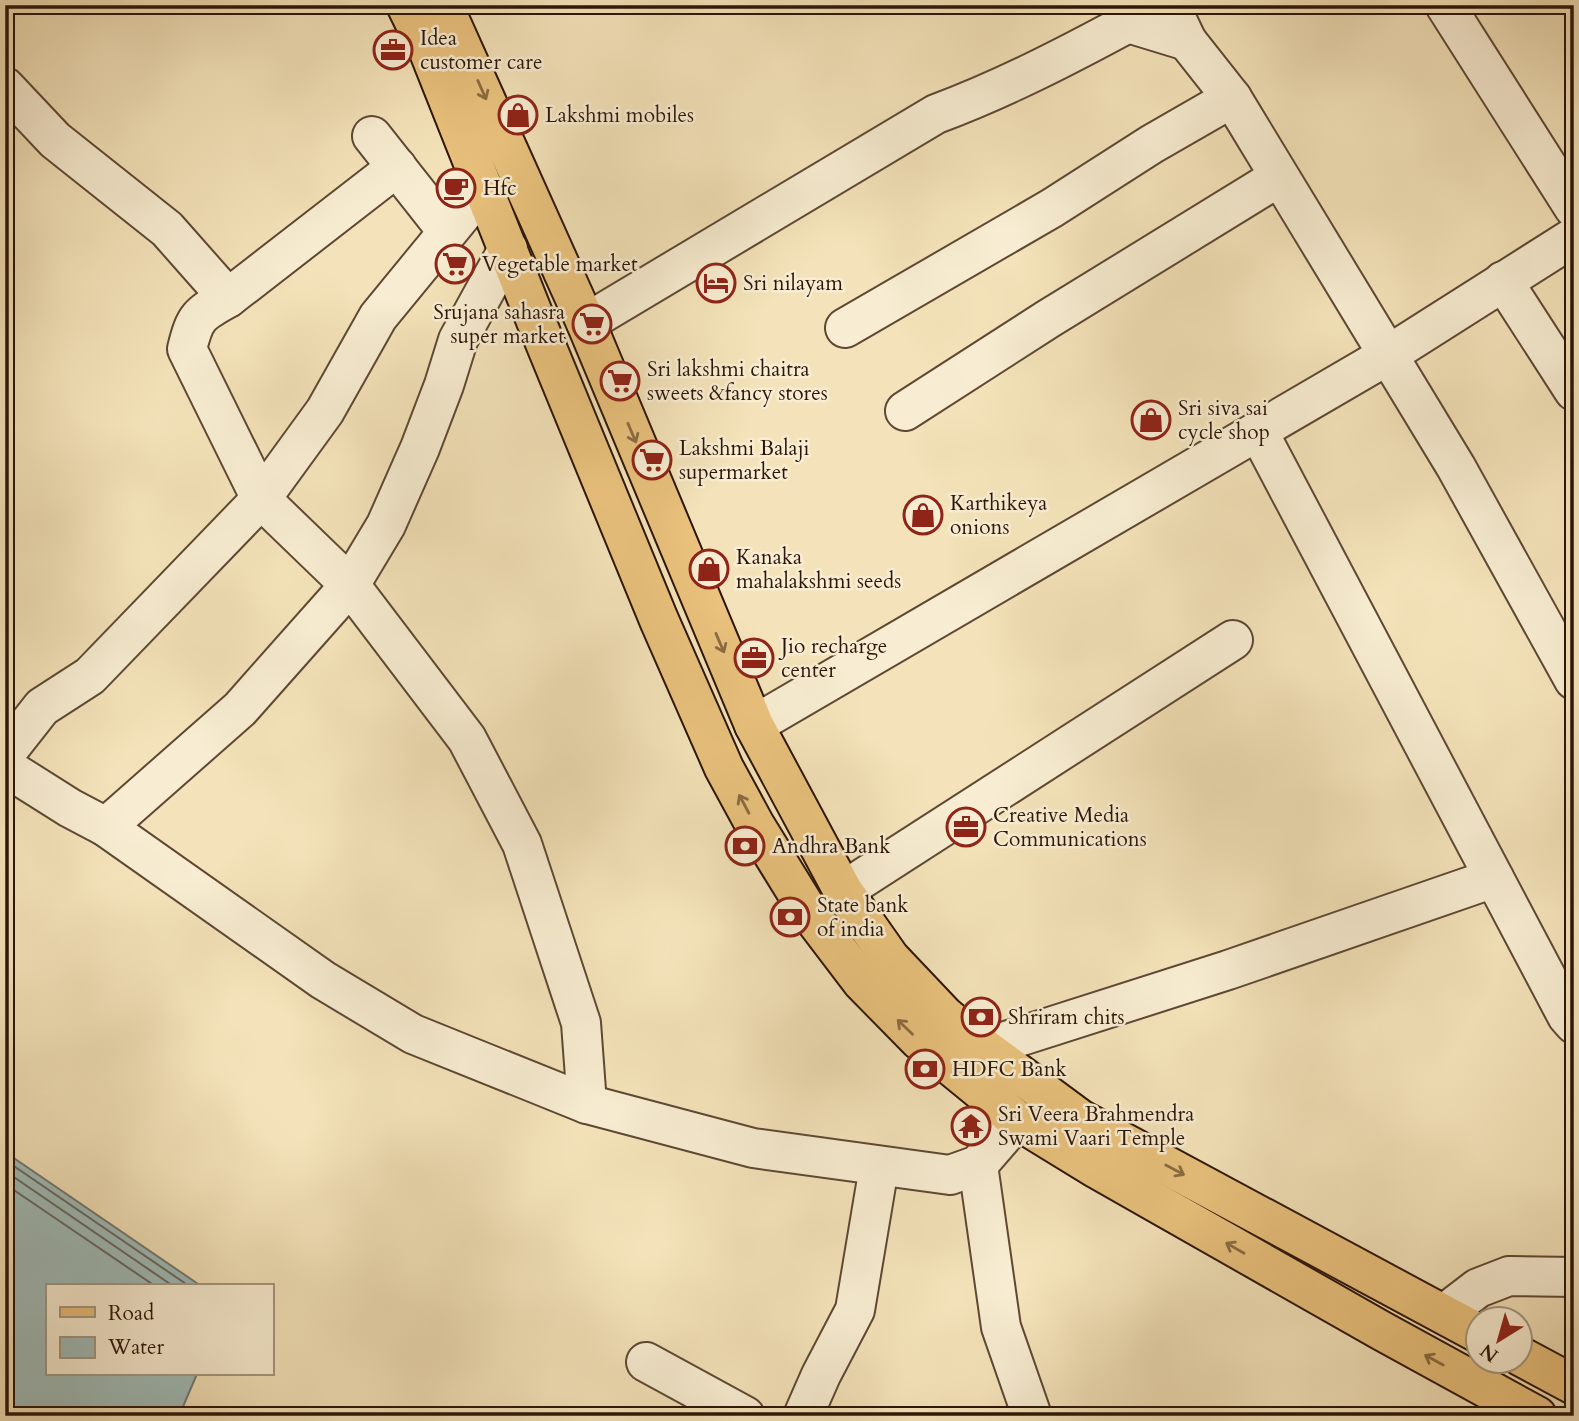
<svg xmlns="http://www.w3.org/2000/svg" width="1579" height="1421" viewBox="0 0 1579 1421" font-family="Cardo,serif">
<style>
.water{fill:#9fbcb9;stroke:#717972;stroke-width:2}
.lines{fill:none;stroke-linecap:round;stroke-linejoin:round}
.shore{stroke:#666860;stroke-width:2}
.minor-casing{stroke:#5e4834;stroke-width:42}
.major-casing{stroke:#2c1508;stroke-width:42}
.minor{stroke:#f8edd2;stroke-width:38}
.major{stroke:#eac27d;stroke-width:38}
.oneway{stroke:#8b6c42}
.labels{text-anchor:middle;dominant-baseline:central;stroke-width:5;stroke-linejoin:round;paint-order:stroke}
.poi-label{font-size:21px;fill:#2c1508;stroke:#f8edd2;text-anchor:start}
</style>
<rect width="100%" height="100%" fill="#f4e3ba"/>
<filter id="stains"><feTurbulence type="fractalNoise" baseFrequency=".00286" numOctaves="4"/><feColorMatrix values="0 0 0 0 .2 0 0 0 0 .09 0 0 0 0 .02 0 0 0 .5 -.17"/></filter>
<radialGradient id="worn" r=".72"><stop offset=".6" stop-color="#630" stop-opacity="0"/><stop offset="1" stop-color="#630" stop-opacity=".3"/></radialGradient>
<polygon class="water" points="5,1152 201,1286 47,1286 47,1374 197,1374 179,1416 5,1416"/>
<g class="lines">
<g class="shore">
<polyline points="5,1160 189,1286"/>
<polyline points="5,1171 173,1286"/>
<polyline points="5,1184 155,1286"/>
</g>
<defs>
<g id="minor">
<polyline points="1170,5 1187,41 1232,98 1456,467 1574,680"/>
<polyline points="1445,5 1574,208"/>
<polyline points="5,87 55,140 167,229 228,298"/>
<polyline points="372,136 447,231"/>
<path d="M397,167L228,298C199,314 195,316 187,349L261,499L350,585L467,739L522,844L581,1023L587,1104"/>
<polyline points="1503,281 1574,391"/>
<path d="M586,323L936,114C1003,89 1065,57 1128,23L1187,41"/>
<polyline points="845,328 1052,208 1152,144 1232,98"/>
<polyline points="905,411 1048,319 1279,177"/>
<polyline points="1258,431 1567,1016 1574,1024"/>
<polyline points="754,725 1388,355 1574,237"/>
<polyline points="5,754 42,707 90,676 261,499 325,411 378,317 483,189"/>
<polyline points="5,767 70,808 106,827 323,980 413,1034 587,1104 753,1148 950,1175 978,1165 1017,1120"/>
<polyline points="106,827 240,709 350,585 386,525 420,448 444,385 458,340 508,249"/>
<polyline points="843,891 1233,640"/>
<polyline points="984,1048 1228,970 1494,878"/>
<polyline points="978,1165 1001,1327 1032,1416"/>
<polyline points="1444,1314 1478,1288 1509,1276 1574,1277"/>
<polyline points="646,1362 745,1416"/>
<polyline points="803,1416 821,1375 855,1310 879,1167"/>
</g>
<g id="major">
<polyline points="406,5 429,52 536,321 659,620 724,768 755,825 808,911 862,982 919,1040 1017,1120 1097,1169 1382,1331 1537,1416"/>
<polyline points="443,5 586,323 754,725 843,891 890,958 945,1016 984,1048 1080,1119 1478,1333"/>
<polyline points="1520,1356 1574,1385"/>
</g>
</defs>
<use href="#minor" class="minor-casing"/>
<use href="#major" class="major-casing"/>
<use href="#minor" class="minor"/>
<use href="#major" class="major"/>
</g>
<defs><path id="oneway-shaft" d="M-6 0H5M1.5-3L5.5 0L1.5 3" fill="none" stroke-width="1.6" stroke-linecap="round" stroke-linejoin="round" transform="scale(1.75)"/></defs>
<g class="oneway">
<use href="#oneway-shaft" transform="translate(482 90) rotate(66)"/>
<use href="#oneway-shaft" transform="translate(632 433) rotate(67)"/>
<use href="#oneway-shaft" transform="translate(720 643) rotate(67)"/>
<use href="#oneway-shaft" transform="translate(744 804) rotate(-118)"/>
<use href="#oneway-shaft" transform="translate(905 1027) rotate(-136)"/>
<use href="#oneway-shaft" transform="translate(1175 1170) rotate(28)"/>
<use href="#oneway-shaft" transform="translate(1235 1248) rotate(-150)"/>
<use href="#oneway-shaft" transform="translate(1434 1360) rotate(-151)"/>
</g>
<defs>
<symbol id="office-ring" viewBox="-11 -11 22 22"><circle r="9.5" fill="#f8edd2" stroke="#8f2418" stroke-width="1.5"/><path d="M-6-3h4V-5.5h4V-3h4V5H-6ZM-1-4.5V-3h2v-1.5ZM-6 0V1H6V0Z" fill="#8f2418"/></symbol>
<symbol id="shop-ring" viewBox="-11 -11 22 22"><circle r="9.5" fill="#f8edd2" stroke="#8f2418" stroke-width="1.5"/><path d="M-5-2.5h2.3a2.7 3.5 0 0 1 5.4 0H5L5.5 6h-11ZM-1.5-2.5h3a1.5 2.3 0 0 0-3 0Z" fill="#8f2418"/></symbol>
<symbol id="cafe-ring" viewBox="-11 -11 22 22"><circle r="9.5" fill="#f8edd2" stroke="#8f2418" stroke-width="1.5"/><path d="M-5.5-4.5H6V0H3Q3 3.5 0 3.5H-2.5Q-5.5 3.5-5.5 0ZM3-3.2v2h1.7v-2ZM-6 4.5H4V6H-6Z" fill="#8f2418"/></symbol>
<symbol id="supermarket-ring" viewBox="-11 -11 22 22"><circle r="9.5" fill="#f8edd2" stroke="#8f2418" stroke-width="1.5"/><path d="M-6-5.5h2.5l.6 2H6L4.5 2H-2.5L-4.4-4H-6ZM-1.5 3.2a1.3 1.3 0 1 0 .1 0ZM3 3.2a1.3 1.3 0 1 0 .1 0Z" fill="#8f2418"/></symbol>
<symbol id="hotel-ring" viewBox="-11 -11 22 22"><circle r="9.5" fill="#f8edd2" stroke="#8f2418" stroke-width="1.5"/><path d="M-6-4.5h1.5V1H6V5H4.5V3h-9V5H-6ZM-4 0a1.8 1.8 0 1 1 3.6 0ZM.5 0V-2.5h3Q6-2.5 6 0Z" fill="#8f2418"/></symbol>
<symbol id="bank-ring" viewBox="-11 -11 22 22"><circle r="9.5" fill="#f8edd2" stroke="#8f2418" stroke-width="1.5"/><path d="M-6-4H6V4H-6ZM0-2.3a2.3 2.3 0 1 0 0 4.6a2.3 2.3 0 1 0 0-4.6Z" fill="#8f2418"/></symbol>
<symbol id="temple-ring" viewBox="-11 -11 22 22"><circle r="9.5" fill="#f8edd2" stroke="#8f2418" stroke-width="1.5"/><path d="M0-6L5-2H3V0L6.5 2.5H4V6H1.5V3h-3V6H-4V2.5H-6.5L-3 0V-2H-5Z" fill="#8f2418"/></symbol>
</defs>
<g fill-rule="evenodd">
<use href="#office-ring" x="371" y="28" width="44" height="44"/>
<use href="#shop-ring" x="496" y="93" width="44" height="44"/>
<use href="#cafe-ring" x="434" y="166" width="44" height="44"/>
<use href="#supermarket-ring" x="433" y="242" width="44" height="44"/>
<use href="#hotel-ring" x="694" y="261" width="44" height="44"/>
<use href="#supermarket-ring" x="570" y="302" width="44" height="44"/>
<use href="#supermarket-ring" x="598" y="359" width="44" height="44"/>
<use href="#shop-ring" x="1129" y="398" width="44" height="44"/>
<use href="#supermarket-ring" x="630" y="438" width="44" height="44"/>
<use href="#shop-ring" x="901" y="493" width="44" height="44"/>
<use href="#shop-ring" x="687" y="547" width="44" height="44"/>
<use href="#office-ring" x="732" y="636" width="44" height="44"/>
<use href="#office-ring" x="944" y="805" width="44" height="44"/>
<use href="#bank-ring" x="723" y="824" width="44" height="44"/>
<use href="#bank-ring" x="768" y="895" width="44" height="44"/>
<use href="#bank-ring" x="959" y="995" width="44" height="44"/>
<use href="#bank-ring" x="903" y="1047" width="44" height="44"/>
<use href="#temple-ring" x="949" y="1104" width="44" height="44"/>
</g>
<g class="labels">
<g class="poi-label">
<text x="420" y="38">Idea<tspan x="420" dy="24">customer care</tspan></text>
<text x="545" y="115">Lakshmi mobiles</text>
<text x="483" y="188">Hfc</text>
<text x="482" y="264">Vegetable market</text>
<text x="743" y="283">Sri nilayam</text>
<text x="565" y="312" text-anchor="end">Srujana sahasra<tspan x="565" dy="24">super market</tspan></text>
<text x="647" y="369">Sri lakshmi chaitra<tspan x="647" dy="24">sweets &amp;fancy stores</tspan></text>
<text x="1178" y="408">Sri siva sai<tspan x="1178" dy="24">cycle shop</tspan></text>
<text x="679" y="448">Lakshmi Balaji<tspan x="679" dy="24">supermarket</tspan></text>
<text x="950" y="503">Karthikeya<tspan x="950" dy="24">onions</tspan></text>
<text x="736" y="557">Kanaka<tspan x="736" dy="24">mahalakshmi seeds</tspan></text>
<text x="781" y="646">Jio recharge<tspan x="781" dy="24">center</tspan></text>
<text x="993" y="815">Creative Media<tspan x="993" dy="24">Communications</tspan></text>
<text x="772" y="846">Andhra Bank</text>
<text x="817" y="905">State bank<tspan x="817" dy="24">of india</tspan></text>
<text x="1008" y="1017">Shriram chits</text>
<text x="952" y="1069">HDFC Bank</text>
<text x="998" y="1114">Sri Veera Brahmendra<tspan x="998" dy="24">Swami Vaari Temple</tspan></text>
</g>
</g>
<rect width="1579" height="1421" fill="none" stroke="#f4e3ba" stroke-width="28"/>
<rect x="7" y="7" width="1565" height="1407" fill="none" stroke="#2c1508" stroke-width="3.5"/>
<rect x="14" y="14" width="1551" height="1393" fill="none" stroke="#2c1508" stroke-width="2"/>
<rect x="46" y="1284" width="228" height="91" fill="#f8edd2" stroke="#a69781" stroke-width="2"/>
<rect x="60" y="1307" width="35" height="10" fill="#eac27d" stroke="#a69781" stroke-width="2"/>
<text x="108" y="1320" font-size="21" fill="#2c1508">Road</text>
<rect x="60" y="1337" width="35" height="21" fill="#9fbcb9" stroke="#a69781" stroke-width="2"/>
<text x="108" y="1354" font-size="21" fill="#2c1508">Water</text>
<g transform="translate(1499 1340) rotate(217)"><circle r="33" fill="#f8edd2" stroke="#a69781" stroke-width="2"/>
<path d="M0-5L12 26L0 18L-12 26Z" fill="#8f2418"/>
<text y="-10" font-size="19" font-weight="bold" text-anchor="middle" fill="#2c1508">N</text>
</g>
<rect width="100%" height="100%" filter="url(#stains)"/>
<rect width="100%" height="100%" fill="url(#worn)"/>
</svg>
